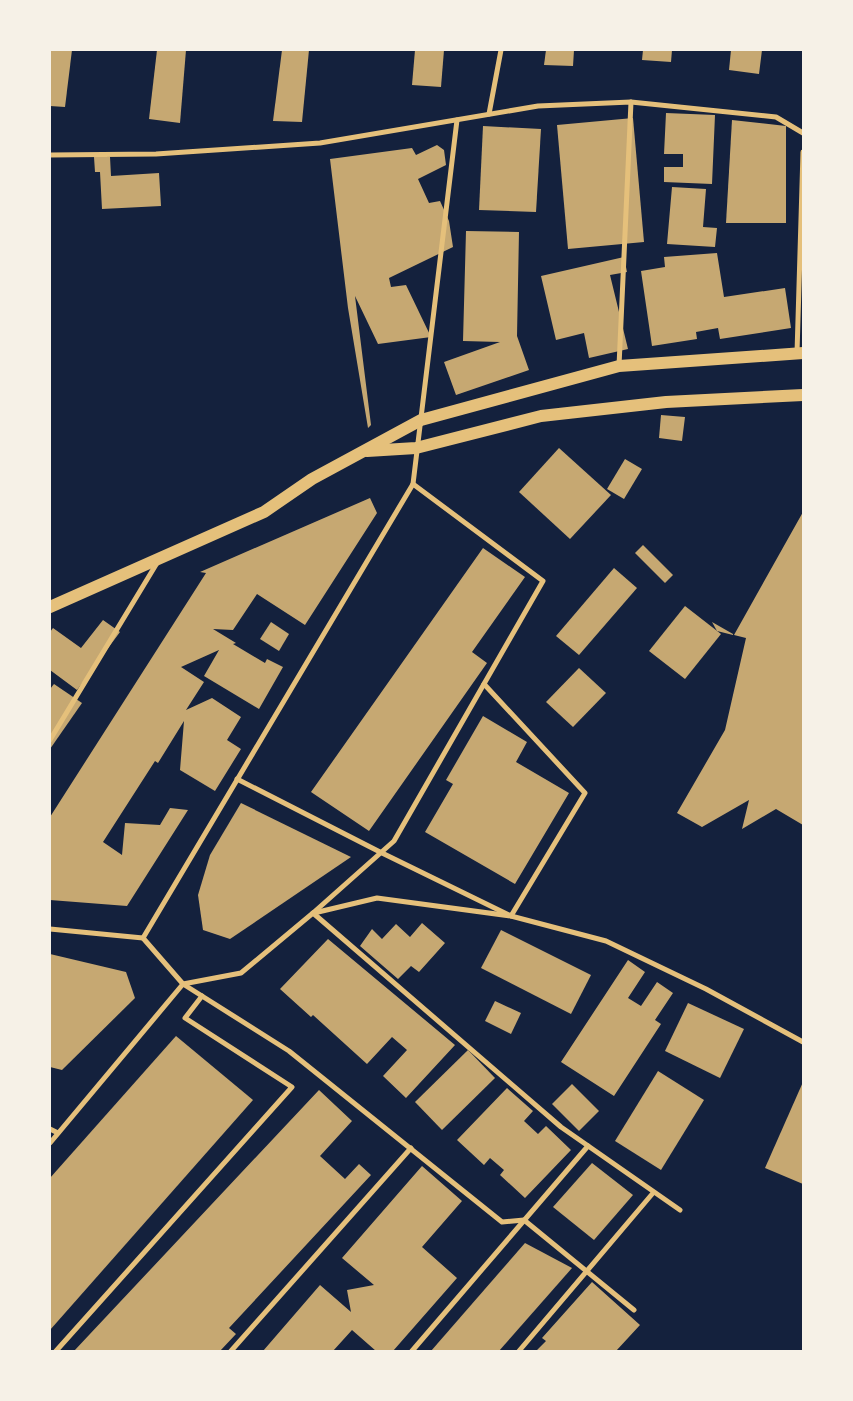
<svg xmlns="http://www.w3.org/2000/svg" width="853" height="1401" viewBox="0 0 853 1401" font-family="Roboto,sans-serif">
<style>
.building{fill:#c6a872}
.lines{fill:none;stroke-linecap:round;stroke-linejoin:round}
.minor{stroke:#e5c07b;stroke-width:5}
.primary{stroke:#e5c07b;stroke-width:12}
</style>
<rect width="100%" height="100%" fill="#14213d"/>
<g class="building">
<polygon points="50,50 72,50 65,107 50,106"/>
<polygon points="157,50 186,50 180,123 149,119"/>
<polygon points="282,50 309,50 302,122 273,121"/>
<polygon points="415,50 444,50 441,87 412,85"/>
<polygon points="546,50 574,50 573,66 544,65"/>
<polygon points="643,50 672,50 671,62 642,60"/>
<polygon points="731,50 762,50 759,74 729,70"/>
<polygon points="666,113 715,115 712,184 664,182 664,167 683,167 683,154 664,154"/>
<polygon points="633,118 644,242 568,249 557,125"/>
<polygon points="732,120 786,126 786,223 726,223"/>
<polygon points="483,126 541,129 536,212 479,210"/>
<polygon points="437,145 444,150 446,165 418,179 429,203 440,201 449,221 453,247 389,278 391,287 406,285 431,337 378,344 355,296 371,425 368,428 348,308 330,159 412,148 416,155"/>
<polygon points="94,157 110,157 111,176 159,173 161,206 102,209 100,172 95,172"/>
<polygon points="672,187 706,189 703,227 717,228 715,247 667,244"/>
<polygon points="466,231 519,232 517,336 529,370 456,395 444,362 500,342 463,341"/>
<polygon points="717,253 724,297 785,288 791,328 720,339 718,328 696,332 697,339 652,346 641,271 665,267 664,257"/>
<polygon points="624,257 627,272 610,275 628,349 589,358 584,333 556,340 541,276"/>
<polygon points="661,415 685,417 682,441 659,438"/>
<polygon points="559,448 611,495 570,539 519,492"/>
<polygon points="625,459 642,469 624,499 607,489"/>
<polygon points="370,498 377,513 305,625 257,594 233,630 213,629 236,643 233,644 265,663 267,659 283,667 259,709 204,676 219,650 181,667 204,682 186,710 212,698 241,717 227,740 241,749 215,791 180,770 184,721 158,763 155,761 103,842 122,855 125,823 160,825 170,808 188,810 127,906 50,900 50,817 206,573 200,572"/>
<polygon points="803,512 803,825 776,809 742,829 749,800 702,827 677,813 725,730 746,638 734,635"/>
<polygon points="643,545 673,575 665,583 635,553"/>
<polygon points="483,548 525,577 472,652 487,663 369,831 311,792"/>
<polygon points="614,568 637,588 579,655 556,636"/>
<polygon points="685,606 721,634 685,679 649,651"/>
<polygon points="103,620 120,632 77,690 50,670 50,632 53,628 81,648"/>
<polygon points="271,622 289,634 279,651 260,639"/>
<polygon points="712,622 733,634 733,635 717,631"/>
<polygon points="579,668 606,693 573,727 546,702"/>
<polygon points="54,684 82,703 50,749 50,689"/>
<polygon points="483,716 527,742 516,762 569,793 515,884 425,832 453,784 446,780"/>
<polygon points="241,803 351,857 230,939 203,930 198,895 210,855"/>
<polygon points="422,923 445,943 419,972 411,966 398,979 360,946 372,929 382,939 396,924 410,937"/>
<polygon points="501,930 591,975 571,1014 481,968"/>
<polygon points="328,939 455,1045 406,1098 383,1076 407,1050 392,1037 367,1064 313,1015 311,1017 280,989"/>
<polygon points="50,954 126,972 135,998 62,1070 50,1067"/>
<polygon points="628,960 645,972 628,998 641,1006 657,982 673,993 655,1020 661,1024 614,1096 561,1062"/>
<polygon points="495,1001 521,1013 511,1034 485,1021"/>
<polygon points="688,1003 744,1029 720,1078 665,1051"/>
<polygon points="176,1036 253,1100 50,1330 50,1178"/>
<polygon points="468,1050 495,1078 442,1130 415,1102"/>
<polygon points="658,1071 704,1100 661,1170 615,1141"/>
<polygon points="803,1082 803,1184 765,1168"/>
<polygon points="572,1084 599,1111 579,1131 552,1104"/>
<polygon points="507,1088 533,1111 524,1121 538,1134 546,1126 571,1150 525,1198 500,1175 504,1170 490,1158 484,1165 457,1140"/>
<polygon points="319,1090 352,1121 320,1156 345,1179 359,1164 371,1175 229,1328 236,1334 220,1351 74,1351"/>
<polygon points="592,1163 633,1195 594,1240 553,1207"/>
<polygon points="422,1166 462,1201 422,1247 457,1278 393,1351 376,1351 352,1330 333,1351 263,1351 320,1285 351,1312 347,1290 374,1285 342,1258"/>
<polygon points="525,1243 572,1268 499,1351 431,1351"/>
<polygon points="592,1282 640,1325 616,1351 536,1351 546,1341 542,1338"/>
</g>
<g class="lines">
<g class="minor">
<polyline points="489,114 501,50"/>
<polyline points="50,155 156,154 320,143 538,106 631,102 776,117 803,133"/>
<polyline points="797,353 803,152"/>
<polyline points="619,366 631,102"/>
<polyline points="50,740 157,563"/>
<polyline points="237,779 380,852 511,916 585,793 484,684"/>
<polyline points="313,913 561,1127 680,1210"/>
<polyline points="314,913 377,898 511,916 606,941 706,989 803,1042"/>
<polyline points="50,929 143,938"/>
<polyline points="183,984 241,973 313,913 394,841 543,581 413,484"/>
<polyline points="183,984 289,1051 502,1222 524,1220 634,1310"/>
<polyline points="50,1129 58,1133"/>
<polyline points="50,1143 183,984 143,938 413,484 457,120"/>
<polyline points="56,1351 292,1087 185,1018 202,996"/>
<polyline points="231,1351 411,1148"/>
<polyline points="412,1351 588,1146"/>
<polyline points="519,1351 653,1193"/>
</g>
<g class="primary">
<polyline points="367,451 416,448 541,416 666,402 803,395"/>
<polyline points="50,607 264,512 312,479 421,420 619,366 803,353"/>
</g>
</g>
<rect width="853" height="1401" fill="none" stroke="#f6f1e7" stroke-width="102"/>
</svg>
